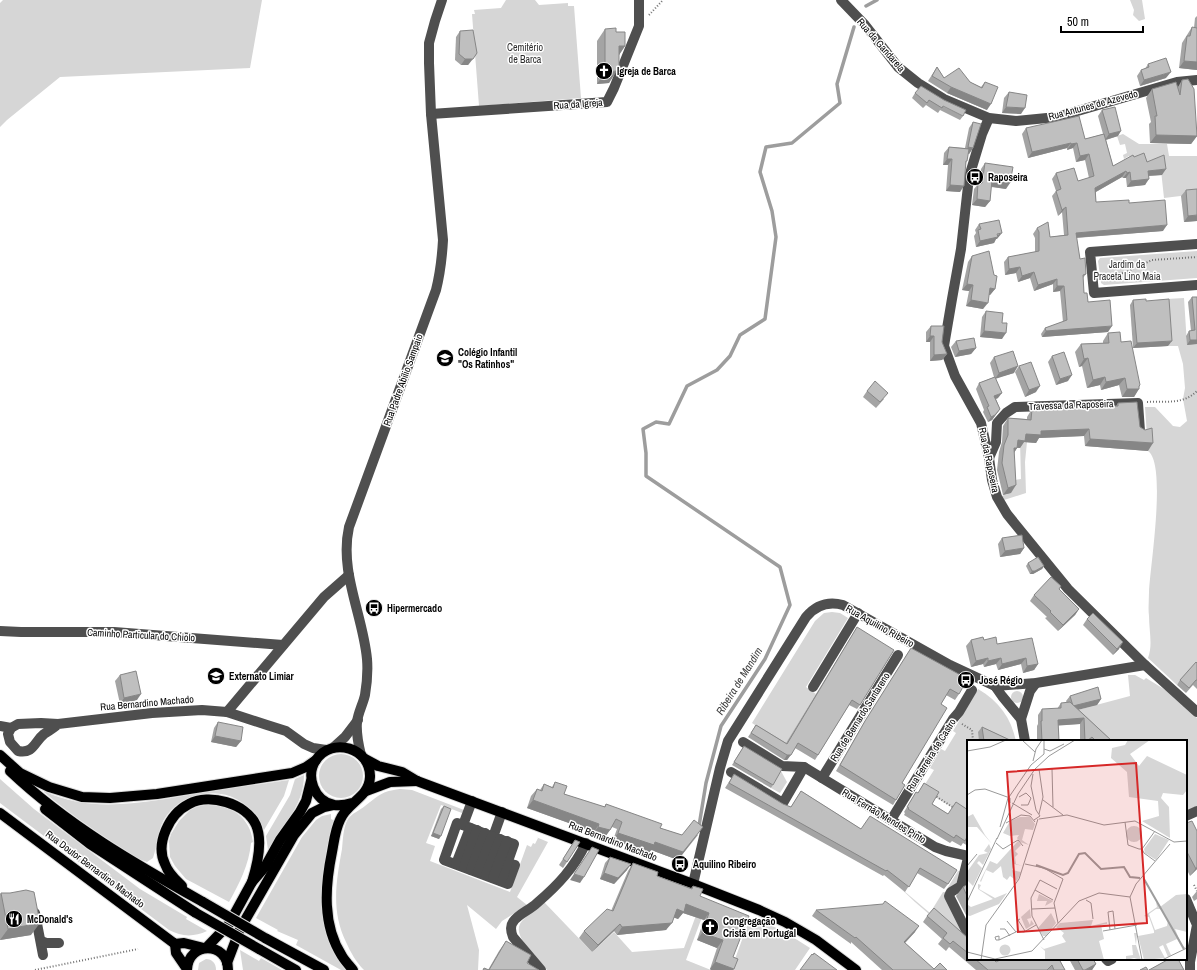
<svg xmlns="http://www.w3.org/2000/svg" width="1197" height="970" viewBox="0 0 1197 970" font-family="'Archivo Narrow',sans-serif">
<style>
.green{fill:#d6d6d6}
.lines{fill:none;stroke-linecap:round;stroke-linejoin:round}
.stream{stroke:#9d9d9d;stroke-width:3.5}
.major-casing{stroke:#dbdbdb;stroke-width:12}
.path{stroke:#717171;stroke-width:2;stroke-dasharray:1 2;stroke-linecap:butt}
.minor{stroke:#4f4f4f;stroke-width:10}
.major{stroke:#000;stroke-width:10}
.major-bridge-casing{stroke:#dbdbdb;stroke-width:12;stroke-linecap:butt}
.major-bridge{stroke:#000;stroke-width:10}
.wall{fill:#a4a4a4}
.shaded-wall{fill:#868686}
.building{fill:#bfbfbf;stroke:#868686}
.labels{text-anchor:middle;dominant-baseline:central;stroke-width:3;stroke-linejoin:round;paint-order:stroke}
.street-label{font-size:10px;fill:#000;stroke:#fff}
.park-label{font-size:10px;fill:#2d2d2d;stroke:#fff}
.poi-label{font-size:10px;font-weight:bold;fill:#000;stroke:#fff;text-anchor:start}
.water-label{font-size:11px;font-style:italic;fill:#3e3e3e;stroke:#fff}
.inset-river{fill:none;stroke:#9d9d9d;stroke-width:2}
.inset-road{fill:none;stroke:#999;stroke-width:1}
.view{fill:#d62828;fill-opacity:0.15;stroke:#d62828;stroke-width:2}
.inset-edge{fill:none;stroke:#000;stroke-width:2}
</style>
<rect width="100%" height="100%" fill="#fff"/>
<g class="green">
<polygon points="3,0 262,0 250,68 60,77 7,120 0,127 0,3"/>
<polygon points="506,0 535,0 539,5 568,3 568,6 574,6 581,98 479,106 472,14 475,14 474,10 501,8"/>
<polygon points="1130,0 1142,0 1145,19 1139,21 1133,15 1134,10"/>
<polygon points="1123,134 1139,144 1167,144 1169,156 1197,156 1197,194 1164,198 1160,161 1143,168 1131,162 1129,156 1124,159 1123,155 1127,153 1125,144 1120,145 1117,136"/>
<polygon points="1197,251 1197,278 1104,285 1101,283 1098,261 1100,258"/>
<path d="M1184,298L1187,345L1197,344V662L1177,685L1148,658C1153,645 1149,631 1149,616C1148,608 1149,600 1149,592C1150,567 1167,464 1148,451L1145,407H1155L1173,426L1180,427L1187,421L1183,399L1185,388L1183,364L1178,346H1168L1166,299Z"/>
<polygon points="1020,441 1027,442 1025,462 1026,493 1004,500 1001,496 1011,493 1009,481 1021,479"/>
<polygon points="832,612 840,613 848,618 806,687 816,694 783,748 753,730 755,725 752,723 815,621 824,613"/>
<polygon points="1128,675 1135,675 1144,680 1146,678 1172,694 1197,718 1197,806 1186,811 1186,741 1102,741 1070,712 1130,696"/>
<path d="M978,689C999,701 1011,718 1016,741L996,740L979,731L980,741H968V814L966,816L922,789L934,770L930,768L941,749L945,751L956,733L953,731Z"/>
<circle cx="1017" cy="697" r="6"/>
<circle cx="341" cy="776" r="22"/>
<polygon points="781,771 787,782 780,793 771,788"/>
<path d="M304,775C304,806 283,824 268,850L266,836L290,795L295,779Z"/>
<path d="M0,779L34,809L140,889L187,917L186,919L207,931C194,937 182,937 169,930L0,803Z"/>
<path d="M289,780L284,796L264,830C252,805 232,790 203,794C189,796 176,803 167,815C157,828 158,844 153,858L147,862L139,859C106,838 73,817 44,792V791C93,815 150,801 201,793C231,788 260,784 289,780Z"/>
<path d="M400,789L412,790L464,810L462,813L441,805L426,843L435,846L430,861L510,892L527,845L531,847L533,843L535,844L538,838L536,837L548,842L517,897L527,905L502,921L496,929L467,905L479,950L478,970H364C356,962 351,953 346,942C331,911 336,882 342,849C343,840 343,827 348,819C352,813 359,811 365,806C378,796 382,791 400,789Z"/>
<path d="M205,805C230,804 250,816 253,842L251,843C249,865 239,884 229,902L186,879L175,866L170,857L169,841L171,834L179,821L190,810L196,807Z"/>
<polygon points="331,814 331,819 335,821 327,847 322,890 334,951 346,970 341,970 296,945 298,940 277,931 278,930 256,918 302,837 316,820 322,816"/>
<polygon points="958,871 960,871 957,883 948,889 968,939 943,926 915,902 897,885 930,913 943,892 945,892"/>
<path d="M702,899L708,901L686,960L711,970H547C539,959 509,935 522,921C528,914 537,909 544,902L592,952L614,932L632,952L684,948Z"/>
<path d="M750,918L754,920L755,918C775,926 792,936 810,948L795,970H731Z"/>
<polygon points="240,950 259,961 261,958 282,970 243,970"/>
<path d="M206,959C212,959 216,963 216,970H198L199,963Z"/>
</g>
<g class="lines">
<g class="stream">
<polyline points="866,6 877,0"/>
<polyline points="699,826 706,783 721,726 765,659 790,605 780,567 646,476 646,453 643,429 656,422 669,424 687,386 717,370 730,356 740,335 765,319 776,237 772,211 760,172 766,147 792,143 840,103 837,84 854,27"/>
</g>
<defs>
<g id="major">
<polyline points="0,755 20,773 49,787 82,797 110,798 157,794 292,773 306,767 316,760"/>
<polyline points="365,759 378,766 402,772 417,781 693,884 759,910 785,922 816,940 856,970"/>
<path d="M10,771C67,825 135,864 203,902"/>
<polyline points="366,791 390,782 417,781"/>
<path d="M352,803C346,805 341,806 334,805C314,801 305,776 316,760C332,736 371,748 370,777C369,798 347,802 340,820C335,830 334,842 332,852C325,886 322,925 342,956C345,961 349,965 353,970"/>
<polyline points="45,809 90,844 196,913"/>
<polyline points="0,813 175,944 184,943 204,948"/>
<path d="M182,886C175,879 168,873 165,864C155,844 169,814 189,804C209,793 246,803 256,825C263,841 257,866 252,882"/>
<polyline points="265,938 324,970"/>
<polyline points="175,944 176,953 187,969"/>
<polyline points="206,948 229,924 252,882 265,867 280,840 300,812 306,801 311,781"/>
<polyline points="259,949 296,970"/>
<polyline points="227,963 240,929 294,835 312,813 324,807 333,805"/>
<path d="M187,970C188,941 228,941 228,970"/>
</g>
</defs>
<use href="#major" class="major-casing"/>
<g class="path">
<polyline points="649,15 663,0"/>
<polyline points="1101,275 1124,273 1152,260 1197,257"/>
<path d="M1147,402C1165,401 1183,405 1197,391"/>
<polyline points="962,724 972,730 973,741"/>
<polyline points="934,795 954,808"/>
<polyline points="1194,885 1197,891"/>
<polyline points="35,970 138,949"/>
</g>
<g class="minor">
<polyline points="841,0 865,25 898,67 918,83 944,99 989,118 1016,121 1057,117 1177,82 1197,80"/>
<polyline points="431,114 607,102 614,88 639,26 639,0"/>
<polyline points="989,118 982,134 969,177 961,249 952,299 944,346 955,376 981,423 989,458 992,480 997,497 1007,514 1068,589 1145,665 1197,712"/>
<polyline points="1197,244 1090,252 1094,293 1197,285"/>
<polyline points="989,458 996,442 997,423 1006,413 1015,407 1138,403 1140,431"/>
<polyline points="0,631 21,632 114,632 283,645"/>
<polyline points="995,686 1002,696 1021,719 1025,741"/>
<polyline points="813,687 858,613"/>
<polyline points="227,712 324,597 349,575"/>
<polyline points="1021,719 1030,691 1036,683"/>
<path d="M58,724C54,728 49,731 44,734C34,742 34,754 18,751L10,742L8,734L11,728L18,724L41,723L58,724L152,713L202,710L227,712L267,725L286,731L304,744L313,748L326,750"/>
<polyline points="0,726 11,728"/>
<polyline points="743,742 782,766 804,767 935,847 946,851 968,856"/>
<polyline points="334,747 345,737 358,720"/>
<path d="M361,755C358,743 356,733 357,722C358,713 363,704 365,695C367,683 368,671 367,659C363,615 339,572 349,527L436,290C440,274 442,258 443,240L431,114L429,63V43L435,21L442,0"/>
<polyline points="731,772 783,803 804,767"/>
<polyline points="822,778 898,655"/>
<polyline points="472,801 463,825 493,837 502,812"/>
<polyline points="1186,816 1197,811"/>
<polyline points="891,820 953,719 959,712 972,690"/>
<polyline points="463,825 457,823 444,860 508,884 515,865 508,863"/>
<polyline points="493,837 514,844 501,881"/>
<polyline points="968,858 961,886 951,892 949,896 968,934"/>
<polyline points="456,864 470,828"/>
<polyline points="464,867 477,830"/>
<polyline points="471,870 485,833"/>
<polyline points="478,872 492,836"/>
<polyline points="486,875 500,839"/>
<polyline points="493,878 507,841"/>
<path d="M693,884L720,768L728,741L806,617C816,605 828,601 843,605L950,665L995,686L1036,683L1145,665"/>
<polyline points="1186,899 1197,925 1190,962 1190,970"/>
<polyline points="35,913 43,955"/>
<polyline points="41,941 46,943 59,943"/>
<polyline points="1106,959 1108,961 1112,959"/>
<path d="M541,970L513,937C511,932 510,926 513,922C518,914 530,910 537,903C558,885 574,868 586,843"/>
</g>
<use href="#major" class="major"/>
<defs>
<g id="major-bridge">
<polyline points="203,902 265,938"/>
<polyline points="196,913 259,949"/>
</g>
</defs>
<use href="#major-bridge" class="major-bridge-casing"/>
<use href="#major-bridge" class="major-bridge"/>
</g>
<g class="wall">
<polygon points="1197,16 1197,70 1179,68 1182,43 1192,27 1194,28 1195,18"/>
<polygon points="605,29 616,32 625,46 619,55 609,83 597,84 597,41"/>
<polygon points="460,31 473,59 468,65 461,65 455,60 456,37"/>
<polygon points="1148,64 1166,78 1140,86 1137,76 1141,70 1145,69"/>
<polygon points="937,67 944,78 970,82 981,87 985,82 987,110 947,93 928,81"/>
<polygon points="1182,80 1197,136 1191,144 1150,143 1149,124 1151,122 1146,98 1152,89 1178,87"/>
<polygon points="1009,92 1021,114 1002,113 1004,98"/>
<polygon points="915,93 963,116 960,120 940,110 938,113 926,105 923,108 912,98"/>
<polygon points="1102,110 1118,136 1106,140 1113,166 1134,157 1147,162 1162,175 1149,176 1145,185 1127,187 1126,178 1123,178 1122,177 1096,192 1096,202 1129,203 1163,231 1076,238 1080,259 1086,274 1083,278 1084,293 1088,302 1108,332 1042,337 1041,334 1045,328 1063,322 1060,291 1053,292 1053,284 1034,291 1030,278 1018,282 1016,273 1005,275 1004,262 1008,257 1035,252 1035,238 1033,234 1037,228 1050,237 1064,235 1062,212 1058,216 1052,196 1056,191 1052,179 1056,173 1078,181 1089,178 1085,160 1076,162 1073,148 1067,150 1067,148 1028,158 1022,134 1026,128 1085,139 1103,134 1098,116"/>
<polygon points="973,122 973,148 969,154 968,154 960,192 946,191 948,165 943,165 944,153 949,147 965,148 969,128"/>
<polygon points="985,163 1006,189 991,187 990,201 985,207 972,205 974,189 979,183 981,169"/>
<polygon points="1186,190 1197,221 1184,222 1181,196"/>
<polygon points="979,224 997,239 996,239 994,243 976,247 974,236 976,233 975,230"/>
<polygon points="972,256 995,289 990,295 989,295 983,309 966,306 969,291 962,290 968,262"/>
<polygon points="1192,297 1197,297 1197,344 1187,345 1186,336 1189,331 1191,331 1188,302"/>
<polygon points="1133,300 1146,301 1168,346 1133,348 1130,305"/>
<polygon points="986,311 1002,323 1002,339 980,337 982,317"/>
<polygon points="931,326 947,354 942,360 930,361 930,342 926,342 926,332"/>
<polygon points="1108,333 1121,342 1139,388 1134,397 1122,397 1119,385 1101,390 1100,385 1087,388 1082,366 1079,367 1075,352 1081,344 1103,343 1103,341"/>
<polygon points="956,341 976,348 971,354 955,357 951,347"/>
<polygon points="1052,356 1068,381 1056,385 1048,362"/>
<polygon points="994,357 1014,373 996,378 998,398 996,399 1000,409 992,420 988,422 983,412 984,410 976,389 979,383 994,377 990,363"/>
<polygon points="1019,366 1036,392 1025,397 1015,372"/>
<polygon points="867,391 884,399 876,408 863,397"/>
<polygon points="1118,403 1140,427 1148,451 1085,446 1084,436 1039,438 1036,443 1024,442 1020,448 1017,448 1014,453 1011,493 1003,495 997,470 999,452 1002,442 1003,426 1008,418 1027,419 1027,417 1032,409 1116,406"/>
<polygon points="1002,538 1024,548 1020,554 1000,557 998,544"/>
<polygon points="1028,563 1044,566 1042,569 1033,574 1030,574 1026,566"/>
<polygon points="1059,589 1079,609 1075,615 1058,631 1045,618 1047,617 1030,601 1034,595"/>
<polygon points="1087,619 1119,649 1113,655 1083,625"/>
<polygon points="857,627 860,705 857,709 849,705 815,760 795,748 787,760 784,760 748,737 756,725 786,743"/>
<polygon points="971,640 984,640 997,644 1038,664 1034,670 1023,673 1021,664 998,670 996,664 984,667 983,664 971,667 966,646"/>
<polygon points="911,648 959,694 955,700 946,695 941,704 902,783 896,800 893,805 836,771 862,726"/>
<polygon points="1197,663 1197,689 1193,685 1186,693 1177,685 1180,680"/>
<polygon points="120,675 137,700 120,704 115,681"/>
<polygon points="1070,696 1101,699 1097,705 1078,709 1112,741 1080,741 1080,724 1058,725 1059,741 1037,741 1037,726 1038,724 1038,715 1042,709 1057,709 1061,703 1067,703 1066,701"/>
<polygon points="218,722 241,741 236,747 211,742 214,728"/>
<polygon points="982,727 1012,741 979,741 978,732"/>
<polygon points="742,749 773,785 771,788 732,765"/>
<polygon points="734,774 783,804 791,807 801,791 948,884 944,889 917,873 905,892 884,875 883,876 725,788"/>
<polygon points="555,782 564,794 604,807 606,804 660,828 682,835 698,835 678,860 651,850 649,853 613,840 617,829 612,827 605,837 593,834 594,832 527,808 531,796 537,789 540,790 544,784 552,787"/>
<polygon points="924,783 932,804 948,814 968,810 968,846 963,843 961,846 952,841 950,843 904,815 905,813 904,812 916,792 918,793"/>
<polygon points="444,806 439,839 431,836 441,809"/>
<polygon points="1186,823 1197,869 1190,876 1186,868"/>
<polygon points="575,840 567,862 563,868 559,865"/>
<polygon points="610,857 627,870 614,884 600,879 605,863"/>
<polygon points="633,863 657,876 691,888 693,886 700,896 733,957 733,970 711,970 710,969 717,948 697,940 704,920 683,913 678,919 674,917 666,930 617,935 614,931 592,952 579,938 584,931 611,911 628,871"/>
<polygon points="968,884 968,919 956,896 963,887"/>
<polygon points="1197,891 1197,899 1194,901 1192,897"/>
<polygon points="1,893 31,935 0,940 0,894"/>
<polygon points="816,910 915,932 905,943 934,969 947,970 882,970 851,942 851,944 812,916"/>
<polygon points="927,916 968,938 968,959 993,959 996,962 1059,959 1065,970 976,970 949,947 946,951 938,944 942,939 923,922"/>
<polygon points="506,941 527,963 539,970 483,970 484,968 488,970 499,951"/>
<polygon points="1069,959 1093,959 1096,964 1092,970 1075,970"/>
</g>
<g class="shaded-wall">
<polygon points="619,46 625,46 617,58"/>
<polygon points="477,53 468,65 461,65 465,59"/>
<polygon points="1184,61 1197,62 1197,70 1179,68"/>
<polygon points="617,71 609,83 597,84 605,72"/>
<polygon points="1171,72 1166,78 1140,86 1144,80"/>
<polygon points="951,87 991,104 987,110 947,93"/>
<polygon points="1006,107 1025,108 1021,114 1002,113"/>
<polygon points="1121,131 1118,136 1105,140 1109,134"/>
<polygon points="1156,135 1197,136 1191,144 1150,143"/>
<polygon points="1071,143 1067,148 1028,158 1032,152"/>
<polygon points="1077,143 1073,148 1067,150 1071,144"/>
<polygon points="968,147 973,148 969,154 964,153"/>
<polygon points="1089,154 1085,160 1076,162 1080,156"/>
<polygon points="947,159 952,159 948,165 943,165"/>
<polygon points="1166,169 1162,175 1144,176 1148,171"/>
<polygon points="1126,171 1122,177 1092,194 1095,188"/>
<polygon points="1130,172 1126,178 1123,178 1127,173"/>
<polygon points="1149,179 1145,185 1127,187 1131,181"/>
<polygon points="992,180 1010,183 1006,189 988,186"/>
<polygon points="950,185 964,186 960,192 946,191"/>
<polygon points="977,199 990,201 985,207 972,205"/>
<polygon points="1066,207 1062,212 1058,216 1062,210"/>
<polygon points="1197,215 1197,221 1184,222 1188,216"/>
<polygon points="1167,225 1163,231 1072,238 1076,233"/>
<polygon points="1002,233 997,239 996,239 994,243 976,247 980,241"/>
<polygon points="1020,267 1016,273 1005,275 1009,269"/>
<polygon points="1034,272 1030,278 1018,282 1022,276"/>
<polygon points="1057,279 1053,284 1034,291 1038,285"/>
<polygon points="967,284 973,285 969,291 962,290"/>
<polygon points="1057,286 1064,286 1060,291 1053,292"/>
<polygon points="990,288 995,289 990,295 986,294"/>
<polygon points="971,300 988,303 983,309 966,306"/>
<polygon points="1112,326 1108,332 1042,337 1046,331"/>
<polygon points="984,331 1006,333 1002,339 980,337"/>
<polygon points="930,336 934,336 930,342 926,342"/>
<polygon points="1190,340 1197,340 1197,344 1187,345"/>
<polygon points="1172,341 1168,346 1133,348 1137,343"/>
<polygon points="976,348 971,354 955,357 959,351"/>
<polygon points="947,354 942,360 930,361 934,355"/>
<polygon points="1088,358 1082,366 1079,367 1084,359"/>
<polygon points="1018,366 1014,373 995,379 999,373"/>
<polygon points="1072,375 1068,381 1056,385 1060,379"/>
<polygon points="1105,377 1100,385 1087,388 1093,380"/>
<polygon points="1125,378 1119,385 1101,390 1106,382"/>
<polygon points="1140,385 1138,389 1139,389 1134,397 1122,397 1127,389"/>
<polygon points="1040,386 1036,392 1025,397 1029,390"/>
<polygon points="1002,393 998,398 990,401 994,396"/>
<polygon points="1000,409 992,420 988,422 991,417"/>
<polygon points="1089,429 1084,436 1039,438 1036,443 1024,442 1020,448 1013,447 1018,440 1026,434 1041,431"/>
<polygon points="1090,439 1153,443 1148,451 1085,446"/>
<polygon points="1014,448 1017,448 1012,456"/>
<polygon points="1016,485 1011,493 1003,495 1008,488"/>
<polygon points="1024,548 1020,554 1000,557 1005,551"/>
<polygon points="1044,566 1042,569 1033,574 1030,574 1032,571"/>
<polygon points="1079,609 1075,615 1058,631 1063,625"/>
<polygon points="1123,642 1119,649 1113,655 1117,649"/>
<polygon points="988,658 983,664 971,667 976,661"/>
<polygon points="1001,658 996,664 984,667 988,661"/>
<polygon points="1026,658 1021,664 998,670 1002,664"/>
<polygon points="1038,664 1034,670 1023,673 1027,666"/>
<polygon points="141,694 137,700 120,704 124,698"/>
<polygon points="1101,699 1097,705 1070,712 1073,706"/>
<polygon points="1084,718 1080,724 1053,726 1058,720"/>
<polygon points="215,736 241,741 236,747 211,742"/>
<polygon points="787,755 791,755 787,760 784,760"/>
<polygon points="533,800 599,824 594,832 527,808"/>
<polygon points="598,827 610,830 605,837 593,834"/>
<polygon points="703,827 678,860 651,850 649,853 613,840 618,833 655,842 683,852"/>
<polygon points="433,833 441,836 439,839 431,836"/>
<polygon points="631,864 627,870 614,884 600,879 604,873"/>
<polygon points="1197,867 1197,869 1190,876"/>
<polygon points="574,874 584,877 580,883 570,880"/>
<polygon points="686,904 709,913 704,920 683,913 678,919 672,917 677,909"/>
<polygon points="40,923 31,935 0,940 8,929"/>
<polygon points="672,923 666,930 617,935 622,927"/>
<polygon points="620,924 614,931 592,952 598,945"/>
<polygon points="919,926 915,932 900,948 904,942"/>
<polygon points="702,933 723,940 717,948 697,940"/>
<polygon points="715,962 734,969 733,970 711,970 710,969"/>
<polygon points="1096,964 1092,970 1085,970"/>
</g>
<g class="building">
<polygon points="1192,27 1197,28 1197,62 1184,61 1187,36 1190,36"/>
<polygon points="616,28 616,32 625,32 625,46 619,46 619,66 617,71 605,72 605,29"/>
<polygon points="473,30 477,53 473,59 465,59 459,54 460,31"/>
<polygon points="1166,58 1171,72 1144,80 1141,70 1149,67 1148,64"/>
<polygon points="937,67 944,78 959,68 970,82 982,88 985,82 998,87 991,104 951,87 932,76"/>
<polygon points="1188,79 1194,89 1197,136 1156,135 1155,116 1157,116 1152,89 1176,82 1180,95 1182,80"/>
<polygon points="921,86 944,100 966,110 963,116 943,106 942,108 929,100 927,103 915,93"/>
<polygon points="1009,92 1027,95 1025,108 1006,107"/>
<polygon points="1115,107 1121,131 1109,134 1102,110"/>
<polygon points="1079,116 1085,139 1104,134 1113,166 1133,155 1134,157 1144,153 1147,162 1164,155 1166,169 1148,171 1149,179 1131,181 1130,172 1127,173 1126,171 1095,188 1096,202 1129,200 1129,203 1165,200 1167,225 1076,233 1080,259 1085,258 1086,274 1083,275 1084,293 1087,293 1088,302 1110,300 1112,326 1046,331 1045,328 1067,320 1064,286 1057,286 1057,279 1038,285 1034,272 1022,276 1020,267 1009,269 1008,257 1039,251 1039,232 1037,228 1048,222 1050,237 1068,235 1066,207 1062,210 1056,191 1061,189 1056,173 1074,168 1078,181 1094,176 1089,154 1080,156 1077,143 1071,144 1071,143 1032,152 1026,128"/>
<polygon points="973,122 981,124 973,148 968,147"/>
<polygon points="949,147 969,149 967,161 966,161 964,186 950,185 952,159 947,159"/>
<polygon points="985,163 1013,167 1010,183 992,180 990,201 977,199 978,183 982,183"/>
<polygon points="1197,189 1197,215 1188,216 1186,190"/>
<polygon points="999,220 1002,233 997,234 998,237 980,241 978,230 981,229 979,224"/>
<polygon points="989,251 994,275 997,276 995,289 990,288 988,303 971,300 973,285 967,284 972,256"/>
<polygon points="1192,297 1197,297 1197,340 1190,340 1189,331 1195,330"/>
<polygon points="1146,299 1146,301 1169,299 1172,341 1137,343 1133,300"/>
<polygon points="986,311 1003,313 1002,323 1007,323 1006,333 984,331"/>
<polygon points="931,326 944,326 942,342 947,354 934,355 934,336 930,336"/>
<polygon points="1120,332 1121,342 1131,341 1140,385 1139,386 1139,389 1127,389 1125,378 1106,382 1105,377 1093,380 1088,358 1084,359 1081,344 1109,343 1108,333"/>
<polygon points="974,338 976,348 959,351 956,341"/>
<polygon points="1013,351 1018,366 999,373 994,357"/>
<polygon points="1064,352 1072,375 1060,379 1052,356"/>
<polygon points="1031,362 1040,386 1029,390 1019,366"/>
<polygon points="995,377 1002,393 994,396 1000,409 995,415 991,417 987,407 989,406 979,383"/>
<polygon points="875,381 888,393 880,402 867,391"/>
<polygon points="1137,402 1140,427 1145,430 1152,428 1153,443 1090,439 1089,429 1041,431 1041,435 1026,434 1025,441 1018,440 1017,448 1014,448 1016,485 1008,488 1002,463 1004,445 1008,435 1008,418 1031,420 1032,409 1118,406 1118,403"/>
<polygon points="1022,535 1024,548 1005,551 1002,538"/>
<polygon points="1038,557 1044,566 1035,571 1032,571 1028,563"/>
<polygon points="1051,577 1061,586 1059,589 1079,609 1063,625 1050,612 1051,611 1034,595"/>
<polygon points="1093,613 1123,642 1117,649 1087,619"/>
<polygon points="857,627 894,650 860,705 852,700 818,755 798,743 791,755 787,755 751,733 756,725 787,744"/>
<polygon points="983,637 984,640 996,637 997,644 1032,638 1038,664 1027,666 1026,658 1002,664 1001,658 988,661 988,658 976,661 971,640"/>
<polygon points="911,648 966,678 966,682 959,694 950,689 941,704 947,708 902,783 905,785 896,800 840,765 865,721"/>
<polygon points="1196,662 1197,663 1197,680 1196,680 1189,688 1180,680"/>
<polygon points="136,671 141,694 124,698 120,675"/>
<polygon points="1098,687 1101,699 1073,706 1070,696"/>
<polygon points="1070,702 1112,741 1096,741 1092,737 1087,741 1085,741 1084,718 1058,720 1059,741 1042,741 1041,721 1042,721 1042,709 1061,708 1061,703"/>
<polygon points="218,722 243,727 241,741 215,736"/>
<polygon points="982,727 1012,741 984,741"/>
<polygon points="744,746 782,769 773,785 734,762"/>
<polygon points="734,774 783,804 791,807 801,791 861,829 870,816 957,870 948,884 920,868 909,887 887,870 886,871 729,783"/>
<polygon points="555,782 567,786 564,794 605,807 606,804 662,824 660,828 682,835 694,820 703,827 683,852 655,842 654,845 618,833 622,822 616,819 610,830 598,827 599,824 533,800 537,789 542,791 544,784 553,788"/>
<polygon points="924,783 939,792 932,804 948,814 956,802 968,810 968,838 967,837 965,841 956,835 954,838 908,809 909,808 907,807 916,792 918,793"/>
<polygon points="444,806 451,809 441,836 433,833"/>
<polygon points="1192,821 1197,831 1197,867 1196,869 1187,852 1186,853 1186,823"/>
<polygon points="575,840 580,842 567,862 563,859"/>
<polygon points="592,847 599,850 584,877 574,874"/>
<polygon points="610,857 631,864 618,878 604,873"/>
<polygon points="633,863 658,872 657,876 692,889 693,886 703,889 700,896 749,916 733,957 738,959 734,969 715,962 723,940 702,933 709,913 686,904 684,912 677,909 672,923 622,927 620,924 598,945 584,931 607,909 613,911"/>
<polygon points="968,884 968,898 963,887"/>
<polygon points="26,890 34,892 40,923 8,929 1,893 10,893"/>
<polygon points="885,901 919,926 904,942 934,969 940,963 947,970 893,970 856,937 855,938 816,910 883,904"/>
<polygon points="934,908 968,938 968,953 953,941 950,944 943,938 947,933 927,916"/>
<polygon points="506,941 531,955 527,963 539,970 489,970"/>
<polygon points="814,953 837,970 800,970 812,954 813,955"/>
<polygon points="975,959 993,959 996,962 1002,959 1059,959 1065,970 1054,970 1052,965 1047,970 988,970"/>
<polygon points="1077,959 1093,959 1096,964 1085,970 1083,970"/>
<polygon points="1169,959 1178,959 1184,970 1149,970"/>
<polygon points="1146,967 1148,970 1140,970"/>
<polygon points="484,968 489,970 483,970"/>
</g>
<defs>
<symbol id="church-disc" viewBox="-11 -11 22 22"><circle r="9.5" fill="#000" stroke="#fff"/><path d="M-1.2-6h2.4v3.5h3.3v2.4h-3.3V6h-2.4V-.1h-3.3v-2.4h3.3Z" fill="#fff"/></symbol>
<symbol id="bus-disc" viewBox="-11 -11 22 22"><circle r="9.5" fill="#000" stroke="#fff"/><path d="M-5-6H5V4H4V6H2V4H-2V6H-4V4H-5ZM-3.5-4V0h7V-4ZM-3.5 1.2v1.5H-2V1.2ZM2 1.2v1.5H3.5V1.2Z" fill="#fff"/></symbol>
<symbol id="school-disc" viewBox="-11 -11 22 22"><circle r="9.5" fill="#000" stroke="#fff"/><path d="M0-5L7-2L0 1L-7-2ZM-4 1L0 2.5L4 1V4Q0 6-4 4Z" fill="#fff"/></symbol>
<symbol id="restaurant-disc" viewBox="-11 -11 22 22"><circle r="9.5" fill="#000" stroke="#fff"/><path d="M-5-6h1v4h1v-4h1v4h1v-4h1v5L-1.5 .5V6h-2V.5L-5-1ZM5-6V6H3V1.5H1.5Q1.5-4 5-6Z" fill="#fff"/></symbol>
</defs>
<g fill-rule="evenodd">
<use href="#church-disc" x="594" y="61" width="20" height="20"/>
<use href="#bus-disc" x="965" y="167" width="20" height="20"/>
<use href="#school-disc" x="435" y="348" width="20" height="20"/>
<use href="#bus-disc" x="364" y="598" width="20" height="20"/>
<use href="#school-disc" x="206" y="666" width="20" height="20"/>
<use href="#bus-disc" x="956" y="670" width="20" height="20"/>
<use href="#bus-disc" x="670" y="854" width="20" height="20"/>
<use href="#restaurant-disc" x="4" y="909" width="20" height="20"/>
<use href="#church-disc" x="700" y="917" width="20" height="20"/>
</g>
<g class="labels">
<g class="street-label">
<text transform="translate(881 45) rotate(49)">Rua da Gandarela</text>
<text transform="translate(578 104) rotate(-4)">Rua da Igreja</text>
<text transform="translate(1093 105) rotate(-15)">Rua Antunes de Azevedo</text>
<text transform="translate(403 380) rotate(-70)">Rua Padre Abílio Sampaio</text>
<text transform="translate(1071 405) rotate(-2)">Travessa da Raposeira</text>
<text transform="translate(989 460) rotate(78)">Rua da Raposeira</text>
<text transform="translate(880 626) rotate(29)">Rua Aquilino Ribeiro</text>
<text transform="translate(141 635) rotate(3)">Caminho Particular do Chiolo</text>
<text transform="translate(147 703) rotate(-5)">Rua Bernardino Machado</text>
<text transform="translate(860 717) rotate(-58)">Rua de Bernardo Santareno</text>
<text transform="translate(931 755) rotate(-58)">Rua Ferreira de Castro</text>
<text transform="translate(884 816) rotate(31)">Rua Fernão Mendes Pinto</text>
<text transform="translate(613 841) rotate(21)">Rua Bernardino Machado</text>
<text transform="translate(95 869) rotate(37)">Rua Doutor Bernardino Machado</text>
</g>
<g class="park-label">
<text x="525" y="47">Cemitério<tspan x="525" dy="12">de Barca</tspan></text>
<text x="1127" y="264">Jardim da<tspan x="1127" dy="12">Praceta Lino Maia</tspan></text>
</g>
<g class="poi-label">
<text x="617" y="71">Igreja de Barca</text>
<text x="988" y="177">Raposeira</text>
<text x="458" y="352">Colégio Infantil<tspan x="458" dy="12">"Os Ratinhos"</tspan></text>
<text x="387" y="608">Hipermercado</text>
<text x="229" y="676">Externato Limiar</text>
<text x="979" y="680">José Régio</text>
<text x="693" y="864">Aquilino Ribeiro</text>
<text x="27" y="919">McDonald's</text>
<text x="723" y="921">Congregação<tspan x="723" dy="12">Cristã em Portugal</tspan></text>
</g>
<g class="water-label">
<text transform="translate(739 681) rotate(-58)">Ribeira de Mandim</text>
</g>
</g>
<g transform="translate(967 740)">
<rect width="220" height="220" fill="#fff"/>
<path d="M161,0H183L163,14L172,26L180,16L220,35V50L216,55L196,53L194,58L202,67L203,98L175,81L192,76L191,61L162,57L160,32L144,18L145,8L158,5ZM6,74L18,95L25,104L10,87H0V77ZM53,77H63L68,84L66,90L58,89L55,100L62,105L53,102L50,98L52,95L43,96L36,93L43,81ZM159 94a8 8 0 1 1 16 0a8 8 0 1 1-16 0ZM188,94L202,100L189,120L178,113L177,109ZM51,101L54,105L48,111L51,114L48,117L49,124L56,126L47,124L45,130L54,132L50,141L43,136L40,140L36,137L34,126L26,133L19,130L14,142L13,141L23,121L30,124ZM22,104L24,109L16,125L12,121L10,123L15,128L6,146L0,140V132L12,115L21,113L17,111ZM11,144L14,145L12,149L28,158L40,153L32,164L3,176L0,175L1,165L4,167L26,159L11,149ZM72,154L86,161L85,162L78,166L80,161H70ZM220,154V192L208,189L216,208L220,206L216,210L210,199L199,204L204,215L201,217L196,205L192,207L198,218L177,220L171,196L187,193V191L182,177L177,176L190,167L189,162L193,167L209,155ZM189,169H194L201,180L200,186L188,190L182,174ZM63,169L64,178L60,179L63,185L64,180L67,184L59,189L54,177ZM84,173L89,183L79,196H76L71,188ZM126,180L124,186L140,182V184L134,185L137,199L132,201L137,220H78V211L73,206L77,209L99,202L95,196L97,193L89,187L93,183ZM167,193H170L169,205L174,220L167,218L159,220V216L166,215L165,205H169ZM32.5 210a5.5 5.5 0 1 1 11 0a5.5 5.5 0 1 1-11 0Z" fill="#d6d6d6" fill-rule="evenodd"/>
<path class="inset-river" d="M69,125L96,135L101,133L112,114L118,113L134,129L157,127L163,137L173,138M177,139L217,209"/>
<path class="inset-road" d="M55,0L68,12M77,9L83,11L97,4M0,11L23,7L39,0M66,21L69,9L75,0M85,29L86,67M66,34L64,46L69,70L73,76L67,80M0,55L8,50L18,49L43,58V63M42,57L64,25L77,14V0M52,57L59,53L64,58L61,65H54M76,60L96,75M45,63L65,75M72,74L76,57L72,29M72,79L100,75L137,85L168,81L207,102M158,82L161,105L172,109H175L188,91M39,83L54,75L63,76L68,82M33,87L41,58M30,99L51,54L68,29L82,16L108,0M207,102L220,101M29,103L36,109L51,100L56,106M175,109L177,113L188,121M58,124L77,128L96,139L87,163L91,183M0,126L10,114M68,150L86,160M119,160L124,163L126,179M0,162L30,98M65,169L88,168M53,179L51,180L58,191M40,181L49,192M33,189H38L43,196M143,190L141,172L146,171L148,189M136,191L170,185M32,196V200H29L28,197ZM32,200L51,191L57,192L69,185M77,200L65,176L64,158L73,140L90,149M0,212L28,219L65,211L112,161L132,153L163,157M14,220L19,185L52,139L71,79M175,220L163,157L169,144L203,104M195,220L220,208"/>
<path class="view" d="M169,23L180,183L51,192L40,32Z"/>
<rect width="220" height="220" class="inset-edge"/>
</g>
<path d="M1061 26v6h82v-6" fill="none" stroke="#000000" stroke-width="2"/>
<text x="1067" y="26" font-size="12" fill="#000000" stroke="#ffffff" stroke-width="3" paint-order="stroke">50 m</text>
</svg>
